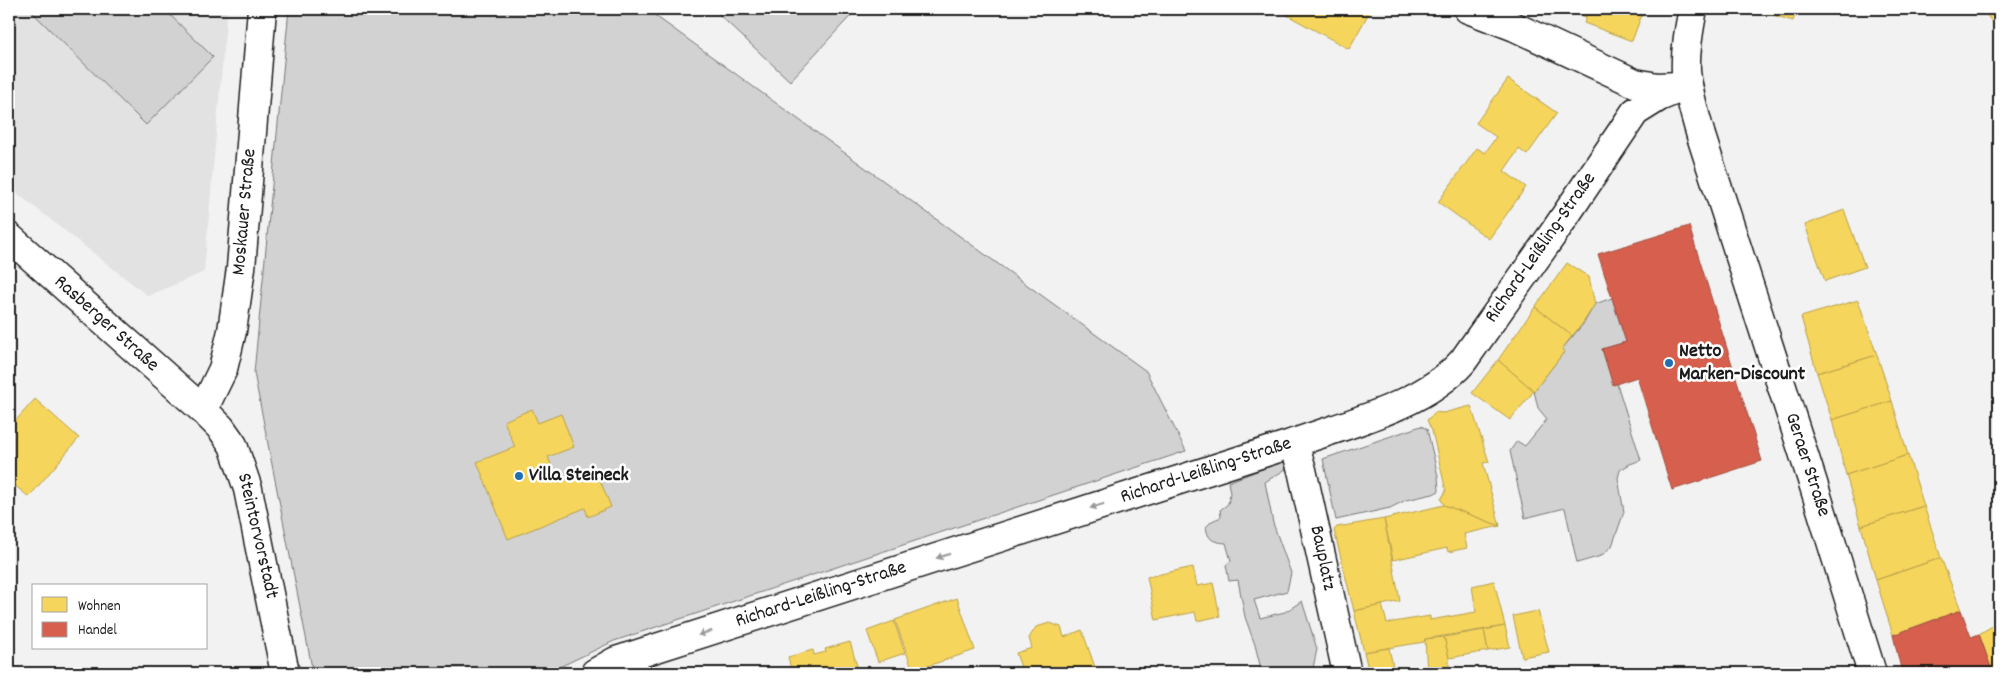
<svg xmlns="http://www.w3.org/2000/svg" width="2008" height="682" viewBox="0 0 2008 682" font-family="Dekko,sans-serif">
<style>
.built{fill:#e2e2e2}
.green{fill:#d2d2d2;stroke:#777}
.homes{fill:#f6d55c;stroke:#b59e49}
.shops{fill:#d6604d;stroke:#9e4c3e}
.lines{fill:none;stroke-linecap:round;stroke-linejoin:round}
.minor-casing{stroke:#1c1c1c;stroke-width:31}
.minor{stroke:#fff;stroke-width:28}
.oneway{fill:#999}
.poi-dot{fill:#1f6fb2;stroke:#fff;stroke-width:2}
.labels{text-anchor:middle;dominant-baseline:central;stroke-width:5;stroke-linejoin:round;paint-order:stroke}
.street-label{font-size:20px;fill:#1c1c1c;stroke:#fff}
.poi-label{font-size:20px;font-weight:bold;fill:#1c1c1c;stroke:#fff;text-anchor:start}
</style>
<rect width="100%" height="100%" fill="#f2f2f2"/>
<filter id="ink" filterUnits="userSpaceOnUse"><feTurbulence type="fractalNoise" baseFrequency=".02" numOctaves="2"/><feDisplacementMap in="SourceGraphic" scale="10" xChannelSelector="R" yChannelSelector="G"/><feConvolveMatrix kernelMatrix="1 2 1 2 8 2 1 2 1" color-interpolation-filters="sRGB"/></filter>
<g filter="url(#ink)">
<polygon class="built" points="9,9 227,9 204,272 148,296 9,187"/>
<g class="green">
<polygon points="29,9 164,9 213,57 146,125"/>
<polygon points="289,9 646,9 1146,371 1186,451 614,641 547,673 313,673 254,373"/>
<polygon points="713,9 857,9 790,81"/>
<polygon points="1612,298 1626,342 1602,349 1613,384 1617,384 1641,460 1630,464 1620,470 1618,478 1624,512 1612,546 1601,556 1577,563 1565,508 1525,518 1510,451 1517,441 1525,446 1547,419 1538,408 1534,391 1564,352 1562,349 1584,323 1595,304"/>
<polygon points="1421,426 1427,429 1438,476 1439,491 1433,494 1406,500 1390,508 1336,520 1323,459"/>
<path d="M1286,460L1291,466L1265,482L1273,523L1291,573L1287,591L1254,600L1260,618L1285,612L1302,601L1317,649L1312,673H1262L1255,645L1245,617L1238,580L1229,581L1226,565L1231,561L1226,543C1213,542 1208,540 1206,527L1212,521L1221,517L1220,510L1228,504L1230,493L1228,482Z"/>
</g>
<g class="homes">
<polygon points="1276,9 1371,9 1349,49"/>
<polygon points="1562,9 1589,9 1586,17"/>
<polygon points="1589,9 1644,9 1632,41 1584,23"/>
<polygon points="1753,9 1797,9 1793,21"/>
<polygon points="1982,9 1999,9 1999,31"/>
<polygon points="1508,79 1557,113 1527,155 1519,149 1504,171 1526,187 1489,239 1438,202 1477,148 1485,153 1496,137 1476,123"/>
<polygon points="1844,210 1865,267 1825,281 1805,225"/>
<polygon points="1567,263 1589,277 1595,304 1583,323 1572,336 1535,307"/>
<polygon points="1858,300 1877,355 1817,373 1801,317"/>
<polygon points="1535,307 1572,336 1562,349 1564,352 1534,391 1498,360"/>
<polygon points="1877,355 1892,401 1832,420 1817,373"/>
<polygon points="1498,360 1534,391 1510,420 1472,393"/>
<polygon points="35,399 79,438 29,497 9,481 9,428"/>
<polygon points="1892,401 1908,455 1846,475 1832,420"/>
<polygon points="1471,406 1489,462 1483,463 1500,526 1444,505 1441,499 1446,491 1432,431 1427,420 1435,412 1443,413"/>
<polygon points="532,409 538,423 561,414 574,447 548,457 558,483 595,468 611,507 588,517 585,508 508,539 477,462 515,447 504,421"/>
<polygon points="1908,455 1924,506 1861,526 1846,475"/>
<polygon points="1444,505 1500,526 1464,534 1467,548 1448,552 1447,548 1393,560 1384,519"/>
<polygon points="1924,506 1941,558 1876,580 1861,526"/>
<polygon points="1384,519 1400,601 1354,611 1334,530 1337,527"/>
<polygon points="1941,558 1961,610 1893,635 1876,580"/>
<polygon points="1193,567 1197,586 1213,583 1220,616 1197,621 1195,612 1156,620 1147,577"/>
<polygon points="1494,581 1505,626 1425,639 1424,642 1364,652 1354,611 1382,605 1387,623 1430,616 1430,620 1476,612 1472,586"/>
<polygon points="957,598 975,650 913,671 895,620"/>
<polygon points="1538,611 1549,652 1522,657 1513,616"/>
<polygon points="894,621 905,653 878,662 867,631"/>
<polygon points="1999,622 1999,673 1993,673 1979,634"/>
<polygon points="1050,623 1061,627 1064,637 1082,630 1097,673 1023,673 1016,653 1032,648 1029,638 1036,627"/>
<polygon points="1505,626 1510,647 1488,651 1484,630"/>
<polygon points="1484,630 1488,651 1449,658 1444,637"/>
<polygon points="1444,637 1449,658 1449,673 1427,673 1425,639"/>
<polygon points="850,642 859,673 792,673 788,657 813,650 814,655 826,652 825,649"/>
<polygon points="1389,648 1394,671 1409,668 1410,673 1369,673 1364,652"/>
</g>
<g class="shops">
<polygon points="1689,226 1762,461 1672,490 1637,377 1613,385 1602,349 1626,342 1598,254"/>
<polygon points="1961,610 1971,637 1979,634 1993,673 1902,673 1893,635"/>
</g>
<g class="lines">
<defs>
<g id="minor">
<polyline points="1468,9 1515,27 1635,83 1657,87 1679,86"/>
<path d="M1693,9C1689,29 1685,50 1686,71C1688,93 1695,114 1701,136L1812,480L1872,673"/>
<polyline points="9,237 203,410 221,428 233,445 248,489 285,673"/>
<polyline points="203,410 223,369 232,331 241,268 262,9"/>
<polyline points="1294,443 1302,470 1347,673"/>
<path d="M595,673L616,661L1294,443C1347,424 1425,405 1463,361L1555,231L1635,112L1659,97L1688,85"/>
</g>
</defs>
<use href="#minor" class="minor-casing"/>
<use href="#minor" class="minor"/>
</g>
<defs><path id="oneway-solid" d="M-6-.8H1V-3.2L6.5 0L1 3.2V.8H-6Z" transform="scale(1.25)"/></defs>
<g class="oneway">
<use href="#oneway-solid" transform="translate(1097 506) rotate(162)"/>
<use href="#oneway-solid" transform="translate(943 556) rotate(162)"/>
<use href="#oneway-solid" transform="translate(705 633) rotate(162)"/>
</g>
</g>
<g class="poi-dot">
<circle cx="1669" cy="363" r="5"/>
<circle cx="519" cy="476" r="5"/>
</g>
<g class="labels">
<g class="street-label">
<text transform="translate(245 212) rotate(-85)">Moskauer Straße</text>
<text transform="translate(1541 248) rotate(-55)">Richard-Leißling-Straße</text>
<text transform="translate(106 324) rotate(42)">Rasberger Straße</text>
<text transform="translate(1807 465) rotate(72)">Geraer Straße</text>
<text transform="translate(1206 471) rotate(-18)">Richard-Leißling-Straße</text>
<text transform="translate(257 536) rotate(77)">Steintorvorstadt</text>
<text transform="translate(1322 558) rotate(78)">Bauplatz</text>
<text transform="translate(821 595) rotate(-18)">Richard-Leißling-Straße</text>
</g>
<g class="poi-label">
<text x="1679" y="352">Netto<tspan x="1679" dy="23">Marken-Discount</tspan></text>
<text x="529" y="476">Villa Steineck</text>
</g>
</g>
<rect width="2008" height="682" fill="none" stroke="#fff" stroke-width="30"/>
<rect x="15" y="15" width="1978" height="652" fill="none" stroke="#1c1c1c" stroke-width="2" filter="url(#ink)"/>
<rect x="32" y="584" width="175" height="65" fill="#ffffff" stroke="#a4a4a4"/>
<rect x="42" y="597" width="25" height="15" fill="#f6d55c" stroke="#a4a4a4"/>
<text x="78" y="610" font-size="15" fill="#1c1c1c">Wohnen</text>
<rect x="42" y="622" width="25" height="15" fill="#d6604d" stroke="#a4a4a4"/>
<text x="78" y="634" font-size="15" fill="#1c1c1c">Handel</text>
</svg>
